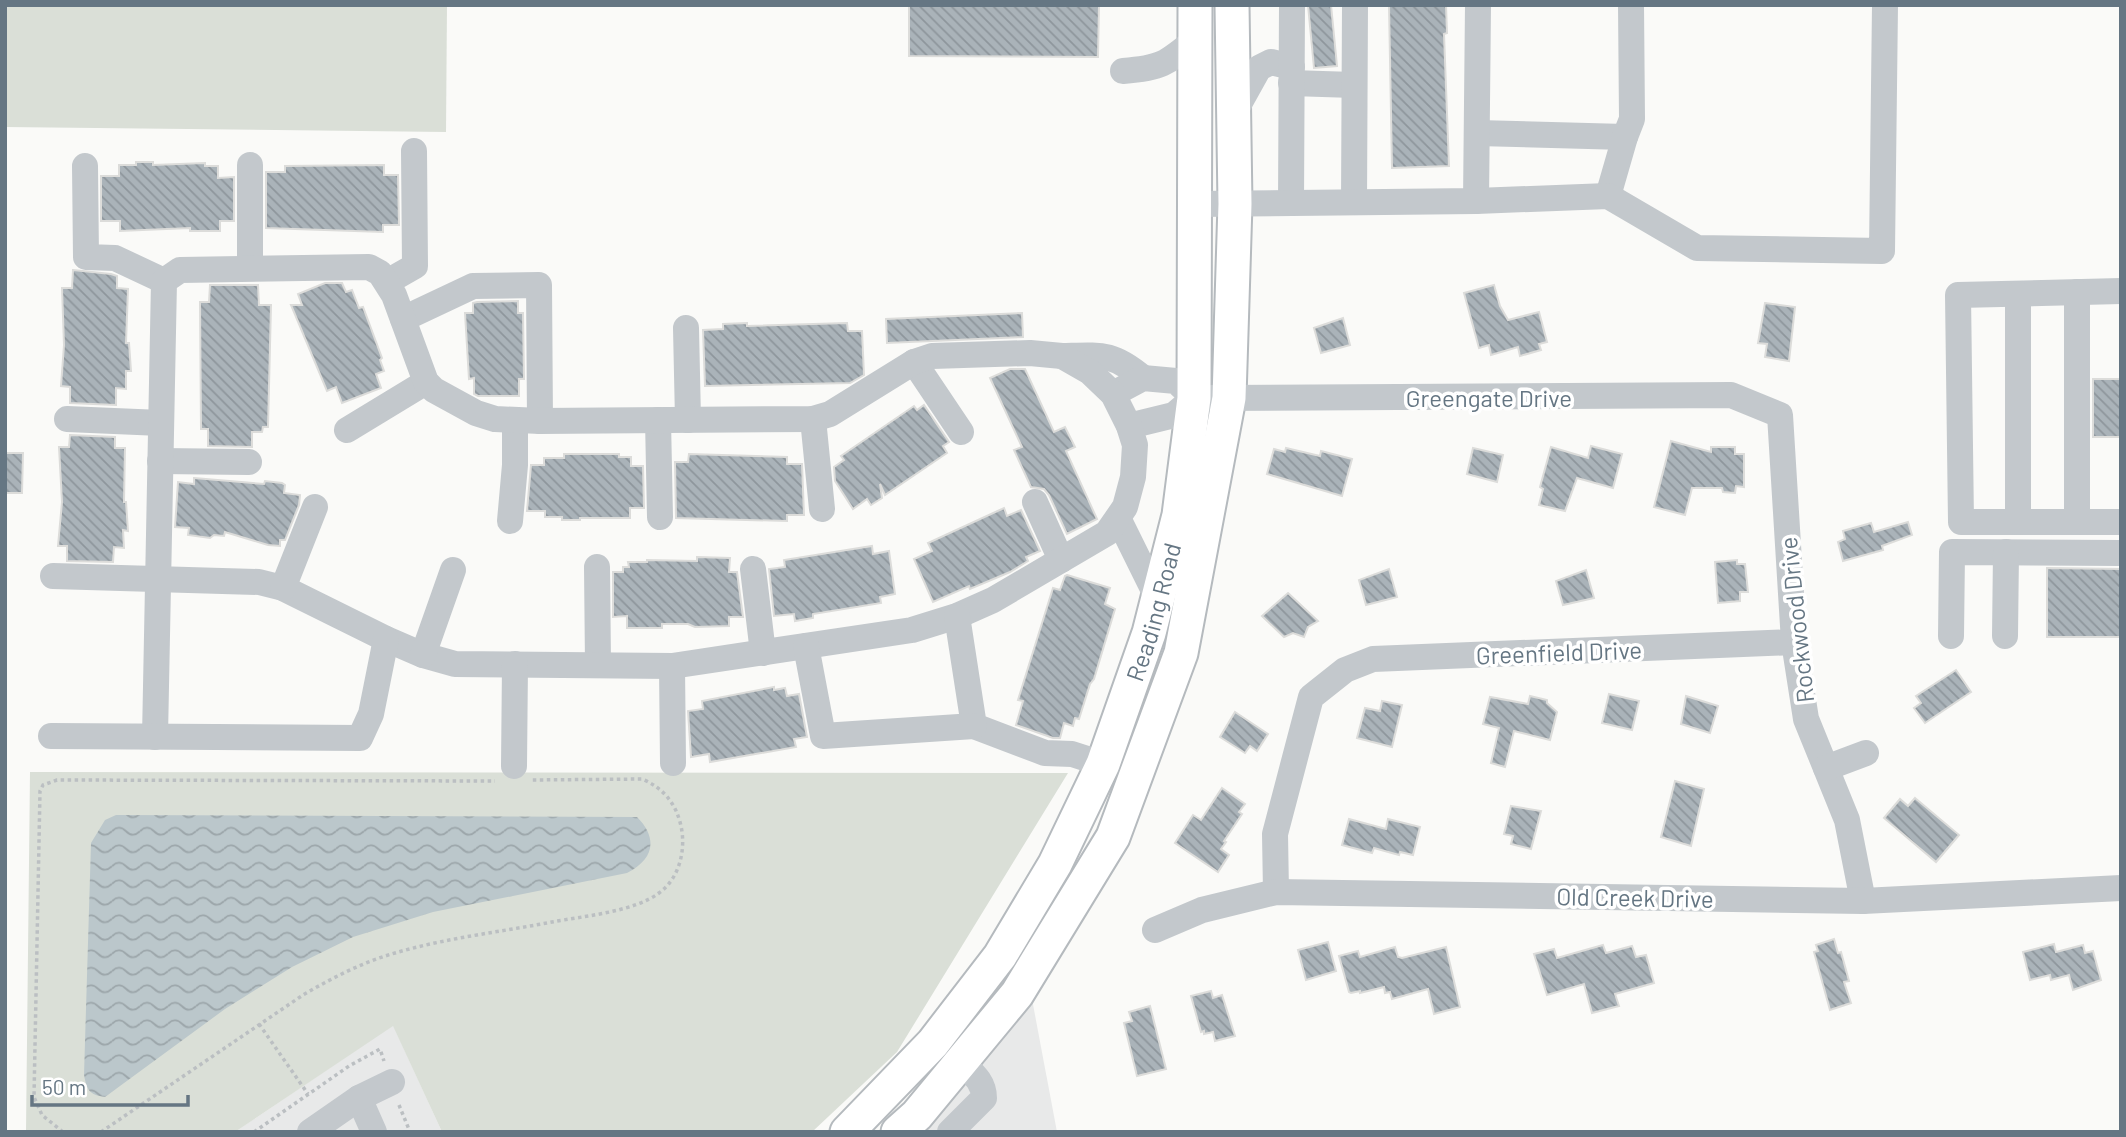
<svg xmlns="http://www.w3.org/2000/svg" width="2126" height="1137" viewBox="0 0 2126 1137" font-family="Barlow,sans-serif">
<style>
.built{fill:#e8e9e9}
.green{fill:#dadfd7}
.water{fill:url(#water-waves)}
.building{fill:url(#building-back-hatch);stroke:#dcdcda;stroke-width:2}
.lines{fill:none;stroke-linecap:round;stroke-linejoin:round}
.major-casing{stroke:#b5babe;stroke-width:37}
.path{stroke:#bbbfc2;stroke-width:3.5;stroke-dasharray:3.5 3.5;stroke-linecap:butt}
.minor{stroke:#c3c8cc;stroke-width:26}
.major{stroke:#fff;stroke-width:33}
.labels{text-anchor:middle;dominant-baseline:central;stroke-width:7;stroke-linejoin:round;paint-order:stroke}
.street-label{font-size:24px;fill:#657683;stroke:#fff}
</style>
<defs>
<pattern id="water-waves" width="16" height="10" patternUnits="userSpaceOnUse" patternTransform="scale(1.75)"><rect width="16" height="10" fill="#bbc7cb"/><path d="M0 5q4-4 8 0t8 0" fill="none" stroke="#9ca6aa"/></pattern>
<pattern id="building-back-hatch" width="6" height="6" patternUnits="userSpaceOnUse" patternTransform="scale(1.75)"><rect width="6" height="6" fill="#aab3b9"/><path d="M-1 5l2 2M0 0l6 6M5-1l2 2" fill="none" stroke="#8e969c"/></pattern>
</defs>
<rect width="100%" height="100%" fill="#fafaf8"/>
<g class="built">
<polygon points="1032,999 1057,1132 908,1132"/>
<polygon points="393,1025 442,1132 235,1132"/>
</g>
<g class="green">
<polygon points="5,5 447,5 446,132 5,127"/>
<polygon points="30,772 1068,773 897,1052 812,1132 442,1132 393,1026 235,1132 26,1132"/>
</g>
<path class="water" d="M116,815L637,817C659,839 653,860 627,873L433,912L353,937L292,967L225,1009L105,1097C89,1095 87,1090 84,1075L91,843L105,820Z"/>
<g class="building">
<polygon points="909,5 1099,5 1098,57 909,56"/>
<polygon points="1308,5 1331,5 1337,66 1314,68"/>
<polygon points="1389,5 1446,5 1447,33 1444,34 1449,166 1392,168"/>
<polygon points="136,162 153,162 153,165 205,163 205,166 218,166 218,178 234,177 234,221 220,221 220,231 190,231 190,228 120,231 120,221 101,221 101,176 119,176 119,165 136,165"/>
<polygon points="384,165 384,175 398,175 399,225 383,225 383,232 266,228 266,172 285,172 285,166"/>
<polygon points="73,270 111,274 117,276 117,288 128,289 126,343 129,343 131,371 126,371 126,389 116,388 116,405 70,403 70,387 61,386 64,345 62,288 72,288"/>
<polygon points="325,283 342,283 346,292 352,290 359,308 363,307 382,358 380,360 384,371 376,374 381,388 342,403 336,387 327,391 291,305 302,305 298,294"/>
<polygon points="210,285 258,285 259,305 271,305 268,427 263,427 262,432 252,432 252,447 208,446 208,429 201,429 200,302 209,302"/>
<polygon points="1494,285 1500,306 1508,320 1539,312 1547,342 1539,344 1541,350 1520,356 1518,347 1491,355 1489,345 1479,348 1464,293"/>
<polygon points="518,301 518,313 523,313 524,379 519,379 519,396 478,396 474,394 474,378 469,379 465,313 473,313 473,303 477,302"/>
<polygon points="1765,303 1795,307 1789,361 1765,357 1767,344 1758,343"/>
<polygon points="1022,313 1023,337 887,343 886,319"/>
<polygon points="1343,318 1350,345 1321,353 1314,328"/>
<polygon points="747,323 747,326 847,323 848,331 862,331 864,375 850,383 705,386 703,330 723,329 723,324"/>
<polygon points="1010,369 1025,369 1054,432 1065,427 1075,447 1066,451 1097,519 1067,534 1049,495 1044,489 1031,487 1014,450 1022,447 990,378"/>
<rect x="2093" y="379" width="28" height="58"/>
<polygon points="924,405 949,442 943,446 947,453 885,495 880,484 882,498 871,505 867,499 853,509 835,481 834,467 844,460 841,456 914,406 917,410"/>
<polygon points="70,435 115,437 115,448 125,448 124,502 126,502 128,531 123,530 124,548 114,547 113,562 67,561 67,546 58,546 62,502 59,447 69,447"/>
<polygon points="1671,441 1711,452 1711,447 1735,447 1735,454 1744,454 1744,487 1736,486 1735,493 1723,492 1722,488 1692,488 1685,515 1654,507"/>
<polygon points="1591,446 1622,454 1613,488 1577,478 1565,511 1539,505 1543,489 1540,487 1551,447 1588,458"/>
<polygon points="1286,448 1320,456 1321,451 1352,459 1342,496 1267,474 1274,449 1285,452"/>
<polygon points="1473,448 1503,455 1497,482 1467,474"/>
<polygon points="5,453 23,453 22,493 5,493"/>
<polygon points="564,454 619,454 619,457 631,457 631,466 643,466 644,508 630,508 630,518 580,518 580,520 562,520 562,517 545,517 545,511 527,511 531,465 544,465 544,458 564,458"/>
<polygon points="689,454 787,457 787,464 802,464 804,515 787,515 787,521 676,518 675,462 688,462"/>
<polygon points="194,478 264,484 265,481 282,483 285,485 284,493 300,495 299,505 285,540 280,540 280,546 268,545 225,532 224,536 214,535 210,538 188,535 189,528 175,527 178,482 194,484"/>
<polygon points="1004,508 1007,516 1021,510 1040,551 1026,557 1028,561 1010,572 970,589 969,586 933,602 914,559 932,551 928,543"/>
<polygon points="1908,522 1912,535 1882,546 1883,550 1843,561 1838,542 1845,539 1843,531 1871,523 1874,532"/>
<polygon points="872,546 873,554 889,551 895,594 880,597 881,603 813,614 813,618 795,621 794,614 774,616 769,569 785,567 784,560"/>
<polygon points="697,557 730,558 729,572 737,572 743,617 729,617 729,626 695,627 688,624 662,624 662,628 627,628 627,616 613,617 613,572 623,572 623,567 629,567 628,562 647,562 647,560 697,561"/>
<polygon points="1737,560 1737,564 1745,564 1748,592 1740,592 1740,601 1718,603 1715,562"/>
<polygon points="2047,568 2121,569 2121,637 2047,637"/>
<polygon points="1389,569 1397,597 1366,605 1359,580"/>
<polygon points="1586,570 1594,598 1563,605 1556,581"/>
<polygon points="1067,575 1110,588 1105,604 1115,609 1094,679 1090,684 1079,719 1075,718 1073,726 1064,723 1060,738 1053,738 1016,725 1023,701 1018,700 1053,588 1060,590 1065,576"/>
<polygon points="1288,593 1318,621 1308,627 1304,637 1293,633 1284,637 1262,616"/>
<polygon points="1956,670 1971,692 1925,723 1914,708 1921,703 1916,696"/>
<polygon points="774,687 774,690 785,688 787,696 799,694 807,737 794,739 796,747 710,762 709,754 691,757 688,711 703,709 702,701"/>
<polygon points="1609,694 1639,701 1632,730 1602,723"/>
<polygon points="1530,696 1547,700 1547,703 1557,712 1550,740 1514,731 1505,767 1491,763 1499,728 1483,724 1490,697 1528,704"/>
<polygon points="1686,696 1718,706 1710,733 1681,724"/>
<polygon points="1382,701 1402,705 1392,747 1357,738 1365,708 1380,711"/>
<polygon points="1235,712 1268,734 1257,751 1250,746 1245,753 1220,737"/>
<polygon points="1675,781 1704,789 1691,846 1661,837"/>
<polygon points="1222,788 1245,804 1239,812 1242,814 1224,841 1226,842 1221,849 1229,855 1218,872 1175,843 1193,815 1201,820"/>
<polygon points="1915,798 1959,835 1936,862 1884,818 1900,799 1908,806"/>
<polygon points="1511,806 1541,811 1531,849 1511,844 1513,836 1504,834"/>
<polygon points="1349,819 1386,829 1388,819 1420,827 1413,855 1400,852 1399,855 1374,848 1372,853 1342,845"/>
<polygon points="1834,939 1838,953 1841,952 1849,981 1844,982 1851,1003 1830,1010 1814,952 1818,951 1816,945"/>
<polygon points="1328,942 1336,971 1306,980 1298,950"/>
<polygon points="2054,944 2056,952 2083,945 2085,953 2093,951 2101,980 2073,990 2069,975 2051,980 2050,975 2030,980 2023,952"/>
<polygon points="1603,945 1606,953 1632,946 1636,957 1646,955 1654,983 1615,994 1619,1006 1592,1013 1584,984 1547,995 1534,954 1554,949 1557,958"/>
<polygon points="1395,947 1398,957 1402,958 1446,947 1460,1007 1434,1014 1428,989 1392,999 1390,992 1385,993 1384,987 1360,993 1360,991 1351,993 1349,992 1339,956 1358,951 1360,957"/>
<polygon points="1211,991 1213,998 1222,995 1235,1036 1215,1041 1213,1032 1204,1034 1204,1031 1201,1032 1191,996"/>
<polygon points="1150,1006 1166,1069 1137,1076 1124,1023 1132,1021 1129,1012"/>
</g>
<g class="lines">
<defs>
<g id="major">
<path id="s1" d="M847,1132L933,1043L1000,956L1055,864L1103,764L1149,633L1179,515L1194,398L1195,5"/>
<polyline points="898,1132 917,1115 1017,994 1113,837 1181,653 1229,398 1235,204 1232,5"/>
</g>
</defs>
<use href="#major" class="major-casing"/>
<g class="path">
<polyline points="259,1024 308,1094"/>
<polyline points="399,1105 410,1132"/>
<polyline points="63,1132 42,1115 34,1097 40,791 43,785 57,780 495,781"/>
<path d="M101,1132L303,995C332,978 363,962 395,953C446,938 500,932 552,922C584,916 633,912 659,893C680,878 686,849 681,826C676,803 663,788 642,779L531,780"/>
<polyline points="254,1132 349,1066 380,1049 384,1061"/>
</g>
<g class="minor">
<path d="M1123,71C1161,68 1166,64 1195,40"/>
<polyline points="1291,83 1354,85"/>
<polyline points="1234,113 1259,68 1271,62 1292,67"/>
<polyline points="1477,133 1625,137"/>
<polyline points="250,165 250,268"/>
<polyline points="85,166 86,257 115,258 164,281"/>
<polyline points="1608,196 1625,137 1632,119 1631,5"/>
<polyline points="1476,201 1478,5"/>
<polyline points="1354,202 1355,5"/>
<polyline points="1291,203 1292,5"/>
<polyline points="1195,204 1476,201 1608,196 1697,248 1882,251 1885,5"/>
<polyline points="387,282 415,266 414,151"/>
<polyline points="2121,291 1958,295 1961,522 2121,522"/>
<polyline points="2077,292 2077,522"/>
<polyline points="2018,294 2018,522"/>
<polyline points="403,319 473,286 539,285 540,421"/>
<polyline points="686,328 688,420"/>
<path d="M1062,356C1101,355 1112,352 1143,378"/>
<polyline points="914,362 961,432"/>
<polyline points="1113,394 1143,378 1176,381 1194,398"/>
<polyline points="1212,398 1731,395 1780,415 1794,642 1806,719 1847,820 1863,901"/>
<polyline points="67,419 161,423"/>
<polyline points="813,419 822,509"/>
<polyline points="658,420 660,517"/>
<polyline points="1129,426 1174,415 1194,398"/>
<polyline points="347,430 426,382"/>
<polyline points="160,461 249,462"/>
<polyline points="1035,502 1061,560"/>
<polyline points="1118,518 1159,601"/>
<polyline points="510,521 515,465 515,420"/>
<polyline points="597,567 598,665"/>
<polyline points="753,569 763,653"/>
<polyline points="53,576 259,582 283,588 386,639 423,655 455,664 672,666 912,630 957,616 993,600 1107,533 1125,507 1133,477 1135,445 1129,426 1113,394 1090,372 1062,356 1030,353 932,356 914,362 830,414 813,419 540,421 495,419 476,413 434,390 426,382 394,295 380,273 369,267 180,270 164,281 155,737"/>
<polyline points="283,588 315,507"/>
<polyline points="957,616 974,726 1045,753 1072,754 1103,764"/>
<polyline points="1951,636 1952,552 2121,553"/>
<polyline points="2005,636 2006,552"/>
<polyline points="806,646 823,736 974,726"/>
<polyline points="423,655 453,570"/>
<polyline points="672,666 673,763"/>
<polyline points="51,736 360,738 371,714 386,639"/>
<polyline points="514,766 515,664"/>
<polyline points="1826,768 1866,753"/>
<polyline points="1276,892 1275,834 1311,697 1345,670 1373,659 1794,642"/>
<polyline points="1155,930 1202,910 1276,892 1863,901 2121,888"/>
<polyline points="359,1098 374,1132"/>
<polyline points="310,1132 359,1098 392,1082"/>
<path d="M950,1132L984,1098C984,1081 972,1073 961,1062"/>
</g>
<use href="#major" class="major"/>
</g>
<g class="labels">
<g class="street-label">
<text x="1489" y="397">Greengate Drive</text>
<text stroke="none"><textPath href="#s1" startOffset="612">Reading Road</textPath></text>
<text transform="translate(1796 620) rotate(-96)">Rockwood Drive</text>
<text transform="translate(1559 652) rotate(-2)">Greenfield Drive</text>
<text transform="translate(1635 897) rotate(1)">Old Creek Drive</text>
</g>
</g>
<rect width="2126" height="1137" fill="none" stroke="#657683" stroke-width="14"/>
<path d="M32 1095v10h156v-10" fill="none" stroke="#657683" stroke-width="3.5"/>
<text x="42" y="1095" font-size="21" fill="#657683" stroke="#ffffff" stroke-width="5" paint-order="stroke">50 m</text>
</svg>
